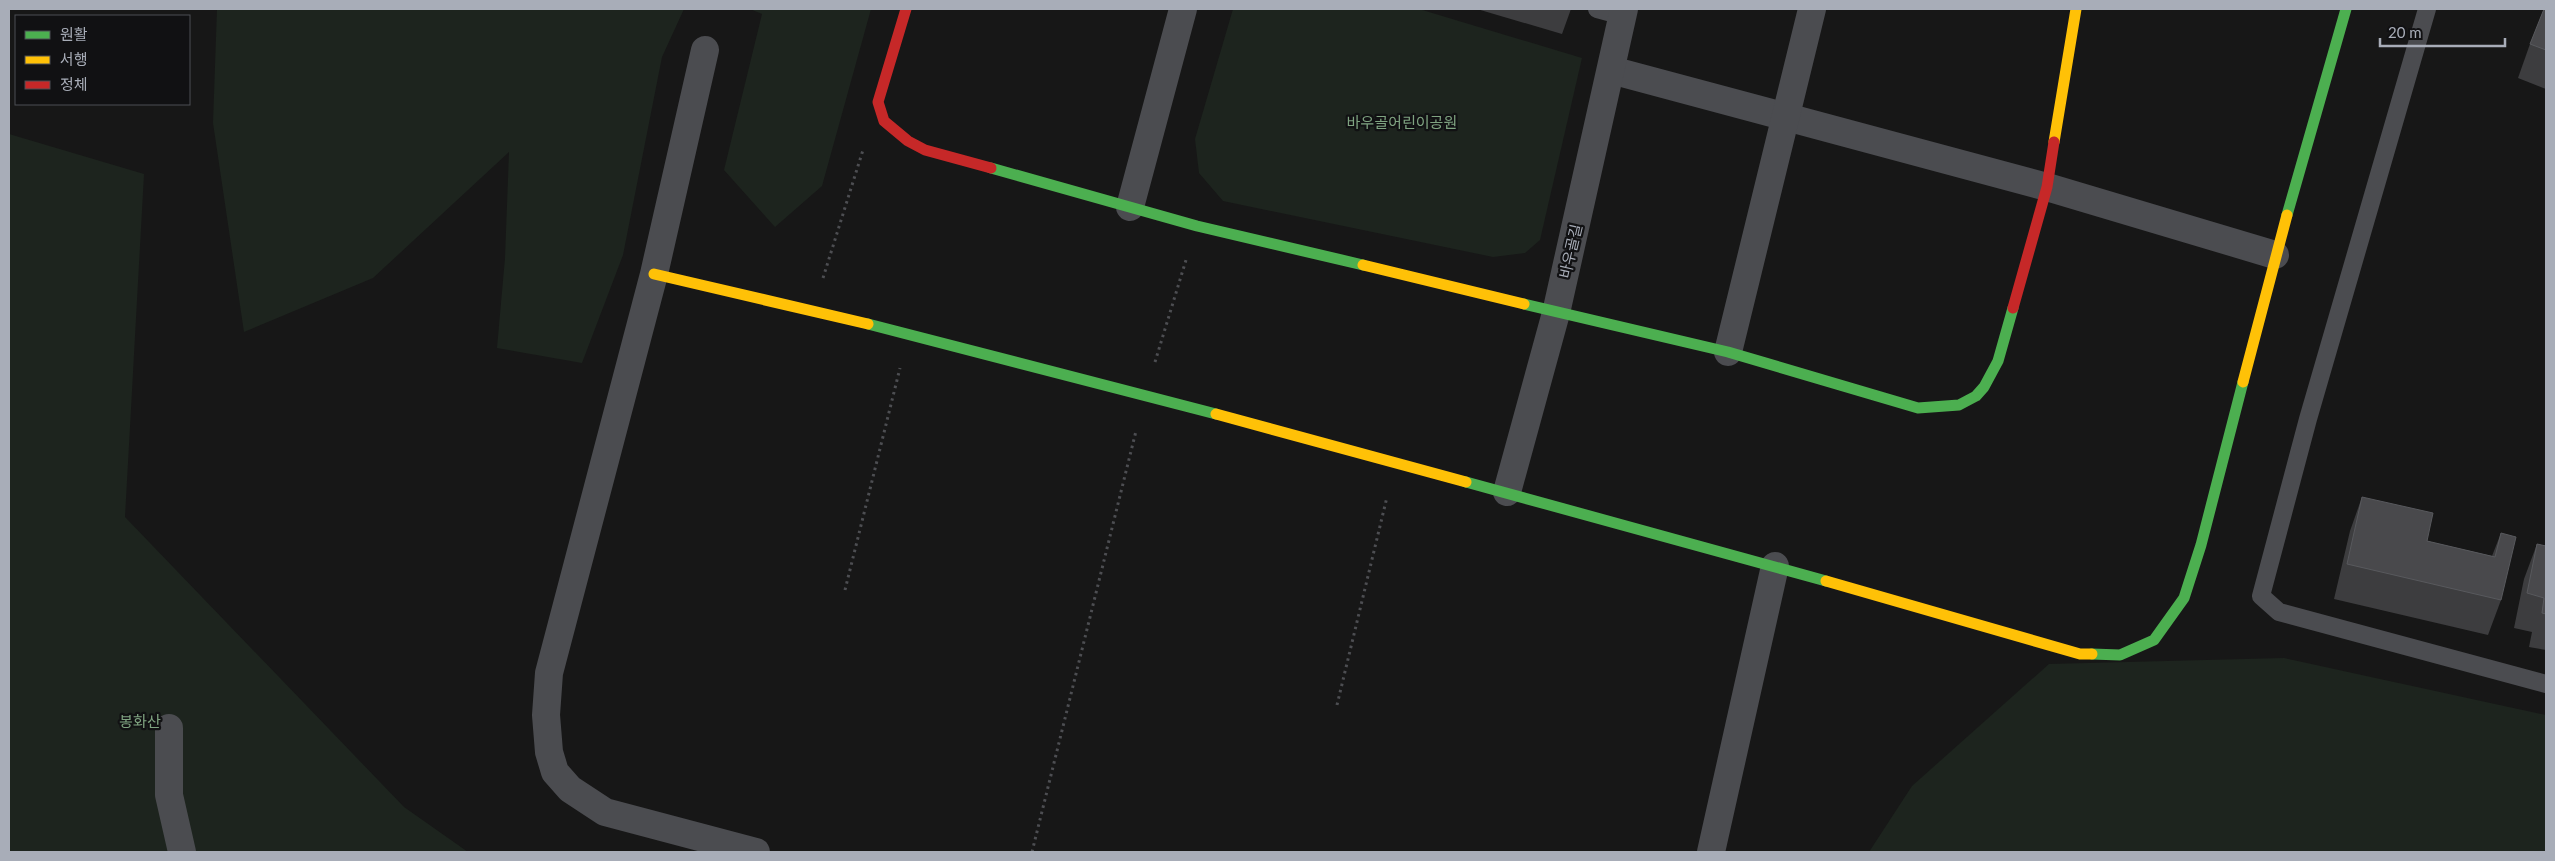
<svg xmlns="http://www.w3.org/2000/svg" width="2555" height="861" viewBox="0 0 2555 861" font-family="Lato,'Noto Sans KR',sans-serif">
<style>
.green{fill:#1d241e}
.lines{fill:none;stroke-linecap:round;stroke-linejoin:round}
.path{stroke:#4d4e52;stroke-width:3;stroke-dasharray:2.5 4;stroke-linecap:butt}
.lane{stroke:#4b4c50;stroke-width:18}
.street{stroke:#4b4c50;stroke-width:28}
.fast{stroke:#4caf50;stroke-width:11}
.slow{stroke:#ffc107;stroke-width:11}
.jam{stroke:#c62828;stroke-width:11}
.wall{fill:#3d3d3f}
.building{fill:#49494c;stroke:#58595d}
.labels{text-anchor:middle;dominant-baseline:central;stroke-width:4.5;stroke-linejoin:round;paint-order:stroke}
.park-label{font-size:15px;fill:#7fa381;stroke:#111113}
.street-label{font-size:15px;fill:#a8adb8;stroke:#111113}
</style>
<rect width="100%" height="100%" fill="#171717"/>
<g class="green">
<polygon points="217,9 684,9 662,57 623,255 582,363 497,348 505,258 509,152 373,278 244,332 213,123"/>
<polygon points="750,9 871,9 822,186 775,227 724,170 762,14"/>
<polygon points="1233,9 1419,9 1582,58 1540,240 1525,253 1493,257 1223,201 1199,173 1195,139"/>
<polygon points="9,134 144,174 125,517 404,807 468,852 9,852"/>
<polygon points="2284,658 2546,715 2546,852 1869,852 1912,786 2049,664"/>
</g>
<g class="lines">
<g class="path">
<polyline points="823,278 863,150"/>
<polyline points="1155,362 1186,260"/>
<polyline points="845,590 900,368"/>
<polyline points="1337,705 1387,497"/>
<polyline points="1032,852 1136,431"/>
</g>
<g class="lane">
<polyline points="1597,9 1623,16"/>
<polyline points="2427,9 2308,419 2261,596 2279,612 2546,684"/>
</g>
<g class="street">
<polyline points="705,50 654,274 549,673 546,715 549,752 555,772 570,789 605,812 756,852"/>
<polyline points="1611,70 2047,187 2275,255"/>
<polyline points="1130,207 1183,9"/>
<polyline points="1728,352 1812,9"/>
<polyline points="1507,492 1556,313 1624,9"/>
<polyline points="169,728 169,795 182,852"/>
<polyline points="1711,852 1775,566"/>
</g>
<g class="fast">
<polyline points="991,168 1197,226 1363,265"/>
<polyline points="2287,215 2346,9"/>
<polyline points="1524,304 1728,352 1918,408 1959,405 1976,396 1984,387 1998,361 2013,308"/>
<polyline points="868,324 1216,414"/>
<polyline points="1466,482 1826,581"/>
<polyline points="2092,654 2120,655 2154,640 2184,598 2201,545 2243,382"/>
</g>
<g class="slow">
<polyline points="2054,142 2076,9"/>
<polyline points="1363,265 1524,304"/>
<polyline points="654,274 868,324"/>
<polyline points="2243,382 2287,215"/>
<polyline points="1216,414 1466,482"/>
<polyline points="1826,581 2080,654 2092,654"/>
</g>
<g class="jam">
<polyline points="906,9 878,102 884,121 908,141 925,150 991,168"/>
<polyline points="2013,308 2047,187 2054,142"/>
</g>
</g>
<g class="wall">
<polygon points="1477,9 1571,9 1562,34"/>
<polygon points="2546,9 2546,89 2518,78 2530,44"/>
<polygon points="2362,497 2427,541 2492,556 2501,533 2501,600 2488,635 2334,599 2350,531"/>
<polygon points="2537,544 2546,546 2546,650 2529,647 2532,632 2514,628 2524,579"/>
</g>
<g class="building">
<polygon points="2544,9 2546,9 2546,50 2530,44"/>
<polygon points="2362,497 2433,513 2427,541 2495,557 2501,533 2516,537 2501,600 2347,564"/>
<polygon points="2537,544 2546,546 2546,614 2542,613 2544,598 2527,593"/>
</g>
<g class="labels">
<g class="park-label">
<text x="1402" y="122">바우골어린이공원</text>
<text x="140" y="721">봉화산</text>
</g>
<g class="street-label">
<text transform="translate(1570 251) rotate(-77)">바우골길</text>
</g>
</g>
<rect width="2555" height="861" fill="none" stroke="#a8adb8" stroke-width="20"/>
<rect x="15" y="15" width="175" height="90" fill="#111113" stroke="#4d4f55"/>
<rect x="25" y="31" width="25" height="8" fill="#4caf50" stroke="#4d4f55"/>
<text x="60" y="40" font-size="15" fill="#a8adb8">원활</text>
<rect x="25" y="56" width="25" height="8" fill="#ffc107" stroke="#4d4f55"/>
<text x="60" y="65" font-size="15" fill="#a8adb8">서행</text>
<rect x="25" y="81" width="25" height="8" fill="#c62828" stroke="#4d4f55"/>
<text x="60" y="90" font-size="15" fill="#a8adb8">정체</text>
<path d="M2380 38v8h125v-8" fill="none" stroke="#a8adb8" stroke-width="2.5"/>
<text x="2388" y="38" font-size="15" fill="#a8adb8" stroke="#111113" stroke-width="4" paint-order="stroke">20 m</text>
</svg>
